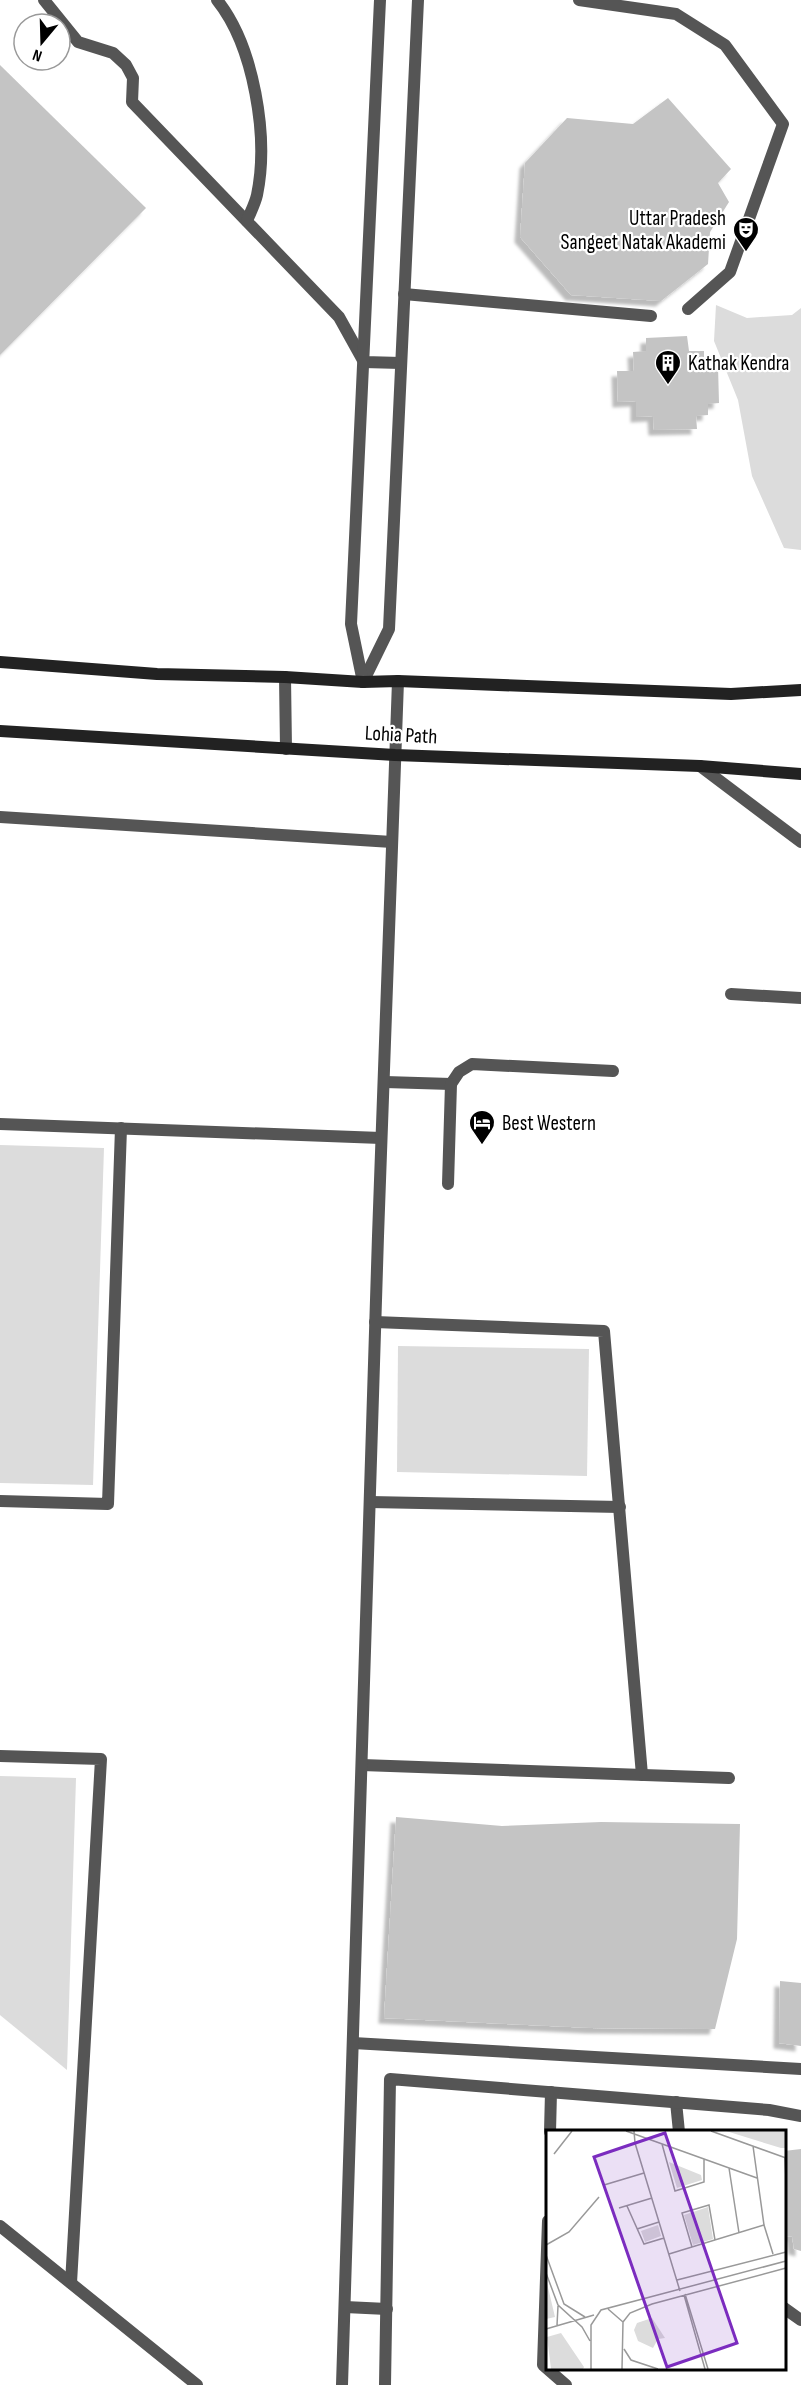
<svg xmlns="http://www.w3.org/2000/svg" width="801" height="2385" viewBox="0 0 801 2385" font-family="'Sofia Sans Condensed',sans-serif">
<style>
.green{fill:#dcdcdc}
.building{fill:#c4c4c4;filter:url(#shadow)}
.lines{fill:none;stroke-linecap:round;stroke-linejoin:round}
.lane{stroke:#555;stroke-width:12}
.street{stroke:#555;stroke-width:12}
.secondary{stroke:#222;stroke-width:12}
.labels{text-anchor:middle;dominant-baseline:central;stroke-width:4.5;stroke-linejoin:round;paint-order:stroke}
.poi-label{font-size:21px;fill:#000;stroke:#fff;text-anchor:start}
.street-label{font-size:21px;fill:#000;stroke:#fff}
.inset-road{fill:none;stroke:#999;stroke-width:1.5}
.view{fill:#7b2cbf;fill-opacity:0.15;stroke:#7b2cbf;stroke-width:3}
.inset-edge{fill:none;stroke:#000;stroke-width:3}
</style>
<defs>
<filter id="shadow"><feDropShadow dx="-5.5" dy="5.5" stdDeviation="1.5" flood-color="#0004"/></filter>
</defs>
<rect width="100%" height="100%" fill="#fff"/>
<g class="green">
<polygon points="716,305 747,318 792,315 801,308 801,550 784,548 752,476 738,400 714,341"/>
<polygon points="0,1145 104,1148 93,1485 0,1483"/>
<polygon points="398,1346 589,1349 587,1476 397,1472"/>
<polygon points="0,1776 76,1778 67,2070 0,2015"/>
</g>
<g class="building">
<polygon points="0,65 146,208 0,355"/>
<polygon points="668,98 731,169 718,183 729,202 710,232 708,264 661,301 571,295 520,237 525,163 567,118 633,124"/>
<polygon points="687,336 689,351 704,351 704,366 718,366 719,403 708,404 708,415 696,416 697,429 654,430 653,416 636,417 636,401 618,402 617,371 634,371 633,352 646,351 646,338"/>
<polygon points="396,1817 502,1826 601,1822 740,1824 737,1939 715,2029 592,2028 384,2018"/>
<polygon points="780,1981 801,1983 801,2046 779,2043"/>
<polygon points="801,2149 801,2251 794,2249 792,2236 784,2237 784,2151"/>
</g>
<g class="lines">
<g class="lane">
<polyline points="44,0 78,42 113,53 126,65 133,78 132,102 339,317 364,362 401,363"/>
<path d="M217,0C254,46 269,137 257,195C255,204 250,213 247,221"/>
<polyline points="579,0 676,14 725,45 783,124 730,272 688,309"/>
<polyline points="404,294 651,316"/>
<polyline points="700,766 801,842"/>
<polyline points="731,994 801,998"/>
<polyline points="385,1082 451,1084 459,1072 472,1064 613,1071"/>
<polyline points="448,1184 451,1084"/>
<polyline points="676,2102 679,2132"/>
<polyline points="550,2132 551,2092"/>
<polyline points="548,2221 543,2365 566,2385"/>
<polyline points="345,2307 387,2309"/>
<polyline points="784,2308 801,2320"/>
<polyline points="385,2385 390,2079 769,2110 801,2116"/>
</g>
<g class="street">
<polyline points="285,677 286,749"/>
<polyline points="363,682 389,629 418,0"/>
<polyline points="363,682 351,624 380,0"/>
<polyline points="0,817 392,842"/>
<polyline points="0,1124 381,1138"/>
<polyline points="375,1322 604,1331 642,1775"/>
<polyline points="0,1501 108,1504 121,1128"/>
<polyline points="370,1502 620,1507"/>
<polyline points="0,1756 101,1759 71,2283"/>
<polyline points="362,1765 729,1778"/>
<polyline points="353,2043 801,2069"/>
<polyline points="0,2226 197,2385"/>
<polyline points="342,2385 378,1236 398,681"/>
</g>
<g class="secondary">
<polyline points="0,662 157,674 285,677 363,682 398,681 731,694 801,690"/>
<polyline points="0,731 395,755 700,766 801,774"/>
</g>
</g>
<defs>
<symbol id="theatre-pin" viewBox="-11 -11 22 30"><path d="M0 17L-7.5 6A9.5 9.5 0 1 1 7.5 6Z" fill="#000" stroke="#fff"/><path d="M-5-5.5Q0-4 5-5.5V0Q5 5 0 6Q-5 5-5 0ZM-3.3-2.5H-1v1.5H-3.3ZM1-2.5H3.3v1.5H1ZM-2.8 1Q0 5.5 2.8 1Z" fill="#fff"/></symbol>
<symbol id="building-pin" viewBox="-11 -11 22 30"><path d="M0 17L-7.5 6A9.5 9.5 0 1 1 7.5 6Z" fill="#000" stroke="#fff"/><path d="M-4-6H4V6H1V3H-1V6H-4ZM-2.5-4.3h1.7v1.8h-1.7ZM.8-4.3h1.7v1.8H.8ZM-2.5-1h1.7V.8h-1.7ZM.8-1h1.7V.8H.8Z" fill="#fff"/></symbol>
<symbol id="hotel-pin" viewBox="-11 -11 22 30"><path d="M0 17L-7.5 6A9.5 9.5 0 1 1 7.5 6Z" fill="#000" stroke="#fff"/><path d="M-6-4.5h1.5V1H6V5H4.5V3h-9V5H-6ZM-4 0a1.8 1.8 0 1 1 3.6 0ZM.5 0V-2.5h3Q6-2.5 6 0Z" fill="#fff"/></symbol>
</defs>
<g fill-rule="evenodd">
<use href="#theatre-pin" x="731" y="215" width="30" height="40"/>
<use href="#building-pin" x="653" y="348" width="30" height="40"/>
<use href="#hotel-pin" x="467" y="1108" width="30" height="40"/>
</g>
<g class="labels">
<g class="poi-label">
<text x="726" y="218" text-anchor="end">Uttar Pradesh<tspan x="726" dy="24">Sangeet Natak Akademi</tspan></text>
<text x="688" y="363">Kathak Kendra</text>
<text x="502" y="1123">Best Western</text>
</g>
<g class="street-label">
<text transform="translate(401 735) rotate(3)">Lohia Path</text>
</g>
</g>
<g transform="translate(546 2130)">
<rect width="240" height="240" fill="#fff"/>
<path d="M180,1H240V18H235ZM123,32L155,45L156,50L131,58ZM162,77L167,109L147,115L138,85ZM112,95L115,106L99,112L95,101ZM0,149L9,187L0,189ZM106,188L119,208L112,209L107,218L92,211L88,200L91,193ZM15,203L38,237L37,239H5L1,207Z" fill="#dcdcdc"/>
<path class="inset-road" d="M80,1L211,48M88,1L89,13L134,161M165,1L240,28M116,14L129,61L158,52V29M207,16L218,95L227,124M8,24L26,1M239,27L240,50M183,38L193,103M58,55L98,43M81,76L98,114L118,108M73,78L106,68M91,99L113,92M0,115L23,102L53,67M146,117L136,83L163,75L169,110M123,124L218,95M0,125L18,174L39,187M0,143L12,175L36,197L44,211M131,150L240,122M139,164L162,239M138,165L159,239M62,179L77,192L76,239M77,192L84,183L106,174L240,138M11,195L12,176M0,199L48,185M78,219L85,230L112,239M45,239V195L55,180L240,131"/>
<path class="view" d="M119,3L191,213L121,237L48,27Z"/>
<rect width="240" height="240" class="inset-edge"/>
</g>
<g transform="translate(42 42) rotate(199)"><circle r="28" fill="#ffffff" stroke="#999999" stroke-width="1.5"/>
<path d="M0-4.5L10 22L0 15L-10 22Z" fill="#000000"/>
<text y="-9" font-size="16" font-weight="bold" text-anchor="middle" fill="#000000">N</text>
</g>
</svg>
